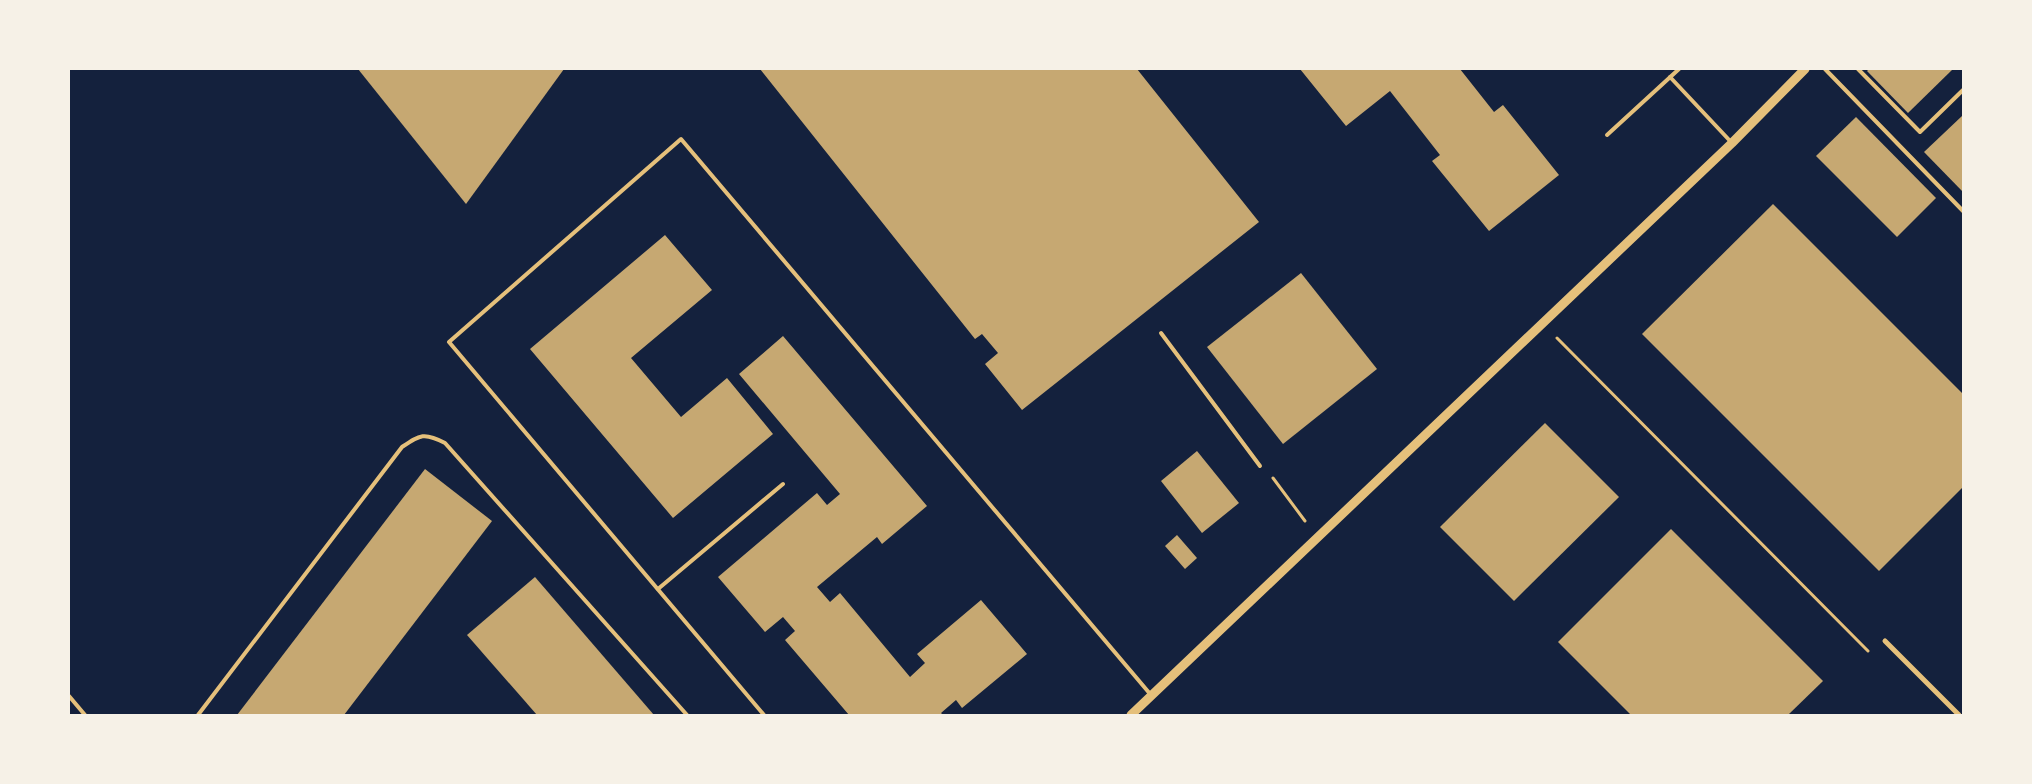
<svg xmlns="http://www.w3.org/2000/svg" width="2032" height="784" viewBox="0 0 2032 784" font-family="'PT Serif',serif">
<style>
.building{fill:#c6a872}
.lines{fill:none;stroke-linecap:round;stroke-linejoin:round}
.path{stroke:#e5c07b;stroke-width:3}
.service{stroke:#e5c07b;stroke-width:4}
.minor{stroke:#e5c07b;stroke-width:5}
.tertiary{stroke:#e5c07b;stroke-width:9}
</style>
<rect width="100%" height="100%" fill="#14213d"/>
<g class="building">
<polygon points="358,69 564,69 466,204"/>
<polygon points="760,69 1137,69 1259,222 1022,410 985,364 998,353 982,334 975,339"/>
<polygon points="1300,69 1460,69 1494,112 1503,105 1559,175 1489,231 1432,161 1440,155 1390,91 1346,126"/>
<polygon points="1869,69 1953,69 1908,113 1867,71"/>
<polygon points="1962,116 1963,117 1963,192 1924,152"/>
<polygon points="1856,117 1936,198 1897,237 1816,156"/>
<polygon points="1773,204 1963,394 1963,487 1879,571 1642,334"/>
<polygon points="665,235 712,290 631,358 681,417 727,378 773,434 673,518 530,349"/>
<polygon points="1301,273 1377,369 1283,444 1207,347"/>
<polygon points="783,336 927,506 882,544 877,537 817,587 830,602 840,593 910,677 925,663 917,654 981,600 1027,654 962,708 956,700 941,713 943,715 849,715 785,640 795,631 783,617 765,632 718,577 817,493 827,505 840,494 739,374"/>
<polygon points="1545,423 1619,497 1514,601 1440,527"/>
<polygon points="1197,451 1239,503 1202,533 1161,481"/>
<polygon points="425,469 492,521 344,715 237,715"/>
<polygon points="1671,529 1823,681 1788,715 1631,715 1558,642"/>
<polygon points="1177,535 1197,558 1185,569 1165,546"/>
<polygon points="535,577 654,715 537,715 467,635"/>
</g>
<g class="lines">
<g class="path">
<polyline points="1557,338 1868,651"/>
<polyline points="1273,478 1305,521"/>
</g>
<g class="service">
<polyline points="1825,69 1963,211"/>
<polyline points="1858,69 1920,132 1963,90"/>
<polyline points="1670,77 1732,143"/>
<polyline points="1607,135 1679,69"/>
<polyline points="1161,333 1260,466"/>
<polyline points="658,589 783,484"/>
<polyline points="69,696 85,715"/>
<path d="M198,715L402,447C420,435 424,432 445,443L687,715"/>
<polyline points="764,715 449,342 681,139 1151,695"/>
</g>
<polyline class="minor" points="1885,641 1959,715"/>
<polyline class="tertiary" points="1131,715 1732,143 1805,69"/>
</g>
<rect width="2032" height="784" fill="none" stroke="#f6f1e7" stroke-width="140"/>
</svg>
